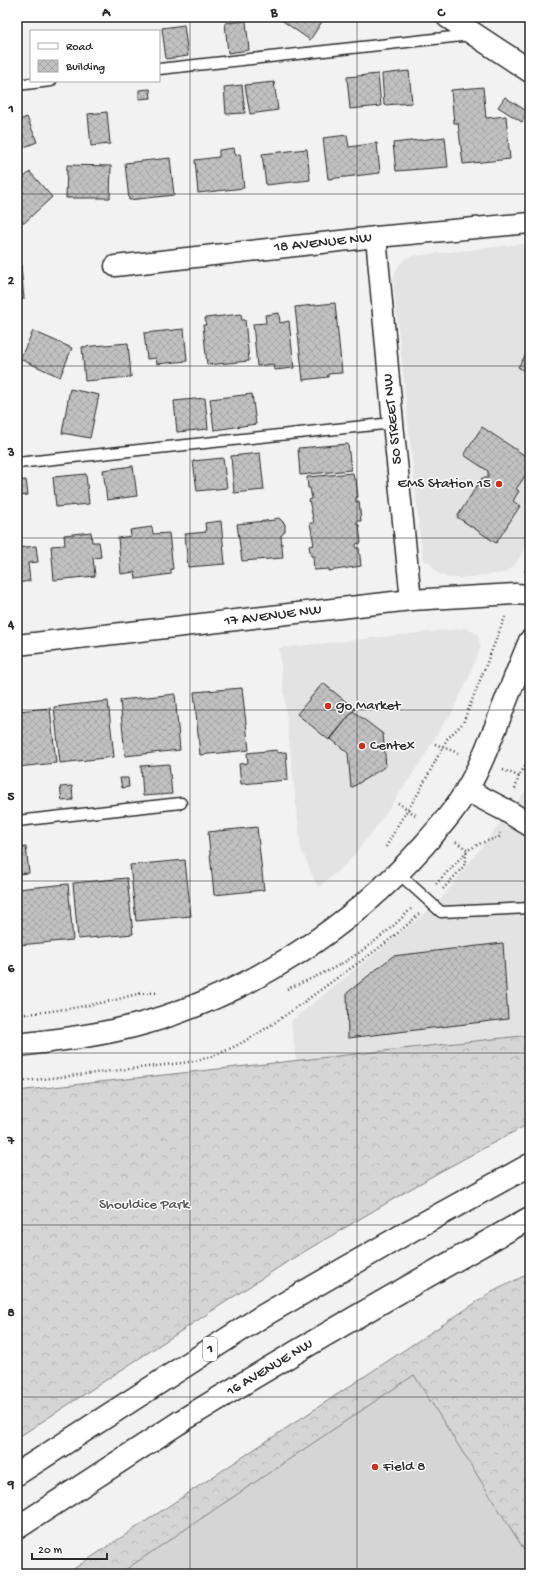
<svg xmlns="http://www.w3.org/2000/svg" width="547" height="1591" viewBox="0 0 547 1591" font-family="'Gochi Hand',sans-serif">
<style>
.built{fill:#e3e3e3}
.forest{fill:url(#forest-crowns);stroke:#808080}
.pitch{fill:#d5d5d5;stroke:#808080}
.building{fill:url(#building-cross-hatch);stroke:#2b2b2b}
.lines{fill:none;stroke-linecap:round;stroke-linejoin:round}
.service-casing{stroke:#2b2b2b;stroke-width:13}
.minor-casing{stroke:#2b2b2b;stroke-width:23}
.tertiary-casing{stroke:#2b2b2b;stroke-width:25}
.trunk-casing{stroke:#2b2b2b;stroke-width:25}
.motorway-casing{stroke:#2b2b2b;stroke-width:25}
.path{stroke:#2b2b2b;stroke-width:2.5;stroke-dasharray:1 3;stroke-linecap:butt}
.service{stroke:#fff;stroke-width:10}
.minor{stroke:#fff;stroke-width:20}
.tertiary{stroke:#fff;stroke-width:22}
.trunk{stroke:#fff;stroke-width:22}
.motorway{stroke:#fff;stroke-width:22}
.grid{fill:none;stroke:#2b2b2b;stroke-width:1;stroke-opacity:0.55}
.poi-dot{fill:#c8321e;stroke:#fff;stroke-width:1.5}
.labels{text-anchor:middle;dominant-baseline:central;stroke-width:3;stroke-linejoin:round;paint-order:stroke}
.shield{fill:#fff;stroke:#6b6b6b;stroke-width:1}
.shield-label{font-size:14px;font-weight:bold;fill:#2b2b2b}
.street-label{font-size:15px;fill:#2b2b2b;stroke:#fff}
.poi-label{font-size:15px;fill:#2b2b2b;stroke:#fff;text-anchor:start}
.park-label{font-size:15px;fill:#565656;stroke:#fff}
.neatline{fill:none;stroke:#2b2b2b;stroke-width:1.5}
.grid-label{font-size:13px;text-anchor:middle;font-weight:bold;fill:#2b2b2b}
</style>
<defs>
<pattern id="forest-crowns" width="20" height="18" patternUnits="userSpaceOnUse"><rect width="20" height="18" fill="#d5d5d5"/><path d="M2 6a3 3 0 1 1 6 0M12 15a3 3 0 1 1 6 0" fill="none" stroke="#b7b7b7"/></pattern>
<pattern id="building-cross-hatch" width="8" height="8" patternUnits="userSpaceOnUse"><rect width="8" height="8" fill="#c1c1c1"/><path d="M0 0l8 8M0 8l8-8" fill="none" stroke="#a6a6a6"/></pattern>
</defs>
<rect width="100%" height="100%" fill="#f2f2f2"/>
<filter id="ink" filterUnits="userSpaceOnUse"><feTurbulence type="fractalNoise" baseFrequency=".025" numOctaves="2"/><feDisplacementMap in="SourceGraphic" scale="8" xChannelSelector="R" yChannelSelector="G"/><feConvolveMatrix kernelMatrix="1 2 1 2 8 2 1 2 1" color-interpolation-filters="sRGB"/></filter>
<g filter="url(#ink)">
<g class="built">
<polygon points="530,243 530,538 517,562 512,568 505,573 460,578 448,578 438,573 433,568 429,561 424,562 422,554 393,278 399,265 405,259 413,256"/>
<polygon points="466,628 477,634 481,646 468,679 451,715 441,727 422,760 375,829 347,863 318,888 301,849 279,648"/>
<polygon points="530,785 530,1035 296,1061 291,1021 438,903"/>
</g>
<g class="forest">
<polygon points="530,1035 530,1123 436,1174 290,1260 17,1438 17,1091"/>
<polygon points="530,1273 530,1574 66,1574 492,1292"/>
</g>
<polygon class="pitch" points="414,1375 530,1559 530,1574 119,1574"/>
<g class="building">
<polygon points="277,17 325,17 310,40"/>
<polygon points="246,21 249,50 228,53 225,23"/>
<polygon points="184,25 188,56 166,59 162,28"/>
<polygon points="409,71 412,103 384,105 382,74"/>
<polygon points="378,74 381,106 350,109 347,77"/>
<polygon points="274,82 278,110 250,114 245,85"/>
<polygon points="242,85 245,113 226,114 224,87"/>
<polygon points="483,87 486,118 506,116 510,159 463,164 458,123 454,123 451,90"/>
<polygon points="150,89 151,98 139,99 139,90"/>
<polygon points="505,97 528,112 522,122 498,107"/>
<polygon points="107,112 110,144 91,146 88,114"/>
<polygon points="27,117 37,142 17,150 17,121"/>
<polygon points="347,135 349,147 377,143 380,173 328,179 323,138"/>
<polygon points="445,137 448,167 396,171 393,143"/>
<polygon points="234,148 235,155 240,154 244,188 198,193 195,160 219,157 219,150"/>
<polygon points="307,149 310,180 266,185 262,154"/>
<polygon points="170,158 174,195 129,200 125,163"/>
<polygon points="67,165 111,166 110,198 66,198"/>
<polygon points="30,172 52,197 24,223 17,215 17,183"/>
<polygon points="17,255 20,255 24,299 17,299"/>
<polygon points="335,303 342,373 328,374 328,377 303,380 295,307"/>
<polygon points="279,313 280,323 289,321 294,368 274,370 273,364 257,366 253,324 266,323 265,315"/>
<polygon points="241,314 242,320 245,320 249,361 207,365 203,325 206,325 205,318"/>
<polygon points="184,329 187,361 157,364 156,358 147,359 144,333"/>
<polygon points="33,331 72,348 60,377 20,359"/>
<polygon points="128,343 131,377 85,381 82,347"/>
<polygon points="530,348 530,375 518,367"/>
<polygon points="70,389 99,395 90,438 62,433"/>
<polygon points="252,394 256,424 214,430 210,399"/>
<polygon points="205,398 208,429 177,432 174,401"/>
<polygon points="482,427 530,459 530,469 516,489 519,491 513,501 520,506 496,543 457,517 482,478 488,478 488,471 464,455"/>
<polygon points="348,444 351,470 300,475 298,448"/>
<polygon points="260,453 264,490 234,493 231,456"/>
<polygon points="223,458 227,488 197,491 193,461"/>
<polygon points="133,466 137,496 107,500 103,470"/>
<polygon points="353,473 354,480 356,479 358,497 356,497 356,502 359,501 361,521 357,521 357,525 359,525 361,543 356,544 356,548 359,548 361,566 329,571 329,569 314,570 313,556 311,556 309,546 314,545 310,523 314,523 309,500 312,499 310,488 308,488 307,477"/>
<polygon points="86,474 89,504 56,507 53,477"/>
<polygon points="26,480 28,495 17,496 17,481"/>
<polygon points="279,518 285,524 285,531 281,536 283,558 242,561 237,524 275,520 274,519"/>
<polygon points="221,521 225,564 188,567 185,534 206,532 205,523"/>
<polygon points="152,527 153,534 169,533 173,569 171,569 171,574 136,579 135,572 121,574 118,538 131,536 130,530"/>
<polygon points="91,532 92,542 99,542 100,548 101,557 93,558 95,576 54,580 51,546 65,545 64,535"/>
<polygon points="36,546 38,562 28,563 30,581 17,583 17,548"/>
<polygon points="323,683 355,709 329,740 297,714"/>
<polygon points="242,688 249,750 200,755 194,692"/>
<polygon points="175,694 180,750 125,756 120,700"/>
<polygon points="108,701 114,757 60,763 54,707"/>
<polygon points="50,708 56,763 17,767 17,711"/>
<polygon points="353,711 383,734 386,766 351,788 348,753 331,739"/>
<polygon points="277,750 277,753 286,752 288,780 241,784 239,764 248,763 247,753"/>
<polygon points="169,764 172,794 143,796 141,766"/>
<polygon points="120,778 128,778 129,787 122,788"/>
<polygon points="72,786 73,800 62,801 60,787"/>
<polygon points="257,827 264,890 214,895 208,832"/>
<polygon points="26,847 29,873 17,874 17,848"/>
<polygon points="185,860 191,916 136,921 130,865"/>
<polygon points="127,878 133,934 78,939 73,883"/>
<polygon points="68,884 73,940 19,945 17,925 17,889"/>
<polygon points="503,943 508,1019 348,1038 347,993 393,956"/>
</g>
<g class="lines">
<defs>
<g id="service">
<polyline points="159,69 471,35"/>
<polyline points="17,85 51,81"/>
<polyline points="17,463 393,423"/>
<polyline points="17,821 181,803"/>
<polyline points="398,873 441,912 530,908"/>
</g>
<g id="minor">
<polyline points="376,237 393,423 411,600"/>
<polyline points="115,266 376,237 530,223"/>
<polyline points="17,645 411,600 515,594 530,595"/>
</g>
<g id="tertiary">
<polyline points="448,17 530,71"/>
<polyline points="467,790 507,811 530,825"/>
<path d="M17,1045C60,1040 103,1035 145,1023C251,992 351,928 424,845C439,828 456,809 467,789C479,770 486,749 495,729C506,700 518,670 530,641"/>
</g>
<g id="trunk">
<polyline points="408,1232 530,1165"/>
<path d="M180,1422C295,1351 412,1284 530,1218"/>
</g>
<g id="motorway">
<polyline points="17,1474 261,1317 408,1232"/>
<polyline points="17,1528 180,1422"/>
</g>
</defs>
<use href="#service" class="service-casing"/>
<use href="#minor" class="minor-casing"/>
<use href="#tertiary" class="tertiary-casing"/>
<use href="#trunk" class="trunk-casing"/>
<use href="#motorway" class="motorway-casing"/>
<g class="path">
<polyline points="525,572 530,562"/>
<polyline points="435,744 458,753"/>
<polyline points="503,770 519,776"/>
<polyline points="515,789 519,776 527,763 527,744 530,732"/>
<polyline points="398,803 417,816"/>
<polyline points="456,842 468,850"/>
<polyline points="386,847 399,823 419,792 447,739 463,723 505,617"/>
<polyline points="436,884 468,850 481,843 499,837 500,833"/>
<polyline points="443,889 464,866 467,850"/>
<path d="M287,989C310,979 333,970 354,956C374,943 394,926 411,909"/>
<path d="M17,1015C47,1012 76,1008 105,1002C123,999 139,991 157,993"/>
<path d="M17,1082L182,1063C189,1062 197,1061 203,1059C246,1047 294,1009 330,983C361,961 392,940 419,914"/>
</g>
<use href="#service" class="service"/>
<use href="#minor" class="minor"/>
<use href="#tertiary" class="tertiary"/>
<use href="#trunk" class="trunk"/>
<use href="#motorway" class="motorway"/>
</g>
</g>
<path class="grid" d="M190,17V1574M357,17V1574M17,194H530M17,366H530M17,538H530M17,710H530M17,881H530M17,1053H530M17,1225H530M17,1397H530"/>
<g class="poi-dot">
<circle cx="499" cy="484" r="4"/>
<circle cx="328" cy="706" r="4"/>
<circle cx="362" cy="746" r="4"/>
<circle cx="375" cy="1467" r="4"/>
</g>
<g class="labels">
<rect class="shield" x="203" y="1337" width="14" height="24" rx="3"/>
<g class="shield-label">
<text x="210" y="1349">1</text>
</g>
<g class="street-label">
<text transform="translate(323 243) rotate(-6)">18 AVENUE NW</text>
<text transform="translate(393 419) rotate(-96)">50 STREET NW</text>
<text transform="translate(273 616) rotate(-7)">17 AVENUE NW</text>
<text transform="translate(270 1368) rotate(-31)">16 AVENUE NW</text>
</g>
<g class="poi-label">
<text x="491" y="484" text-anchor="end">EMS Station 15</text>
<text x="336" y="706">go Market</text>
<text x="370" y="746">Centex</text>
<text x="383" y="1467">Field 8</text>
</g>
<g class="park-label">
<text x="144" y="1205">Shouldice Park</text>
</g>
</g>
<rect width="547" height="1591" fill="none" stroke="#fff" stroke-width="44"/>
<rect x="30" y="30" width="130" height="52" fill="#ffffff" stroke="#aaaaaa"/>
<rect x="38" y="43" width="20" height="6" fill="#ffffff" stroke="#aaaaaa"/>
<text x="66" y="50" font-size="12" fill="#2b2b2b">Road</text>
<rect x="38" y="60" width="20" height="12" fill="url(#building-cross-hatch)" stroke="#aaaaaa"/>
<text x="66" y="70" font-size="12" fill="#2b2b2b">Building</text>
<path d="M32 1553v6h75v-6" fill="none" stroke="#2b2b2b" stroke-width="2"/>
<text x="38" y="1553" font-size="12" fill="#2b2b2b" stroke="#ffffff" stroke-width="3" paint-order="stroke">20 m</text>
<rect x="22" y="22" width="503" height="1547" class="neatline"/>
<g class="grid-label">
<text x="106" y="16">A</text>
<text x="274" y="16">B</text>
<text x="441" y="16">C</text>
<text x="11" y="112">1</text>
<text x="11" y="284">2</text>
<text x="11" y="456">3</text>
<text x="11" y="628">4</text>
<text x="11" y="800">5</text>
<text x="11" y="972">6</text>
<text x="11" y="1144">7</text>
<text x="11" y="1316">8</text>
<text x="11" y="1488">9</text>
</g>
</svg>
